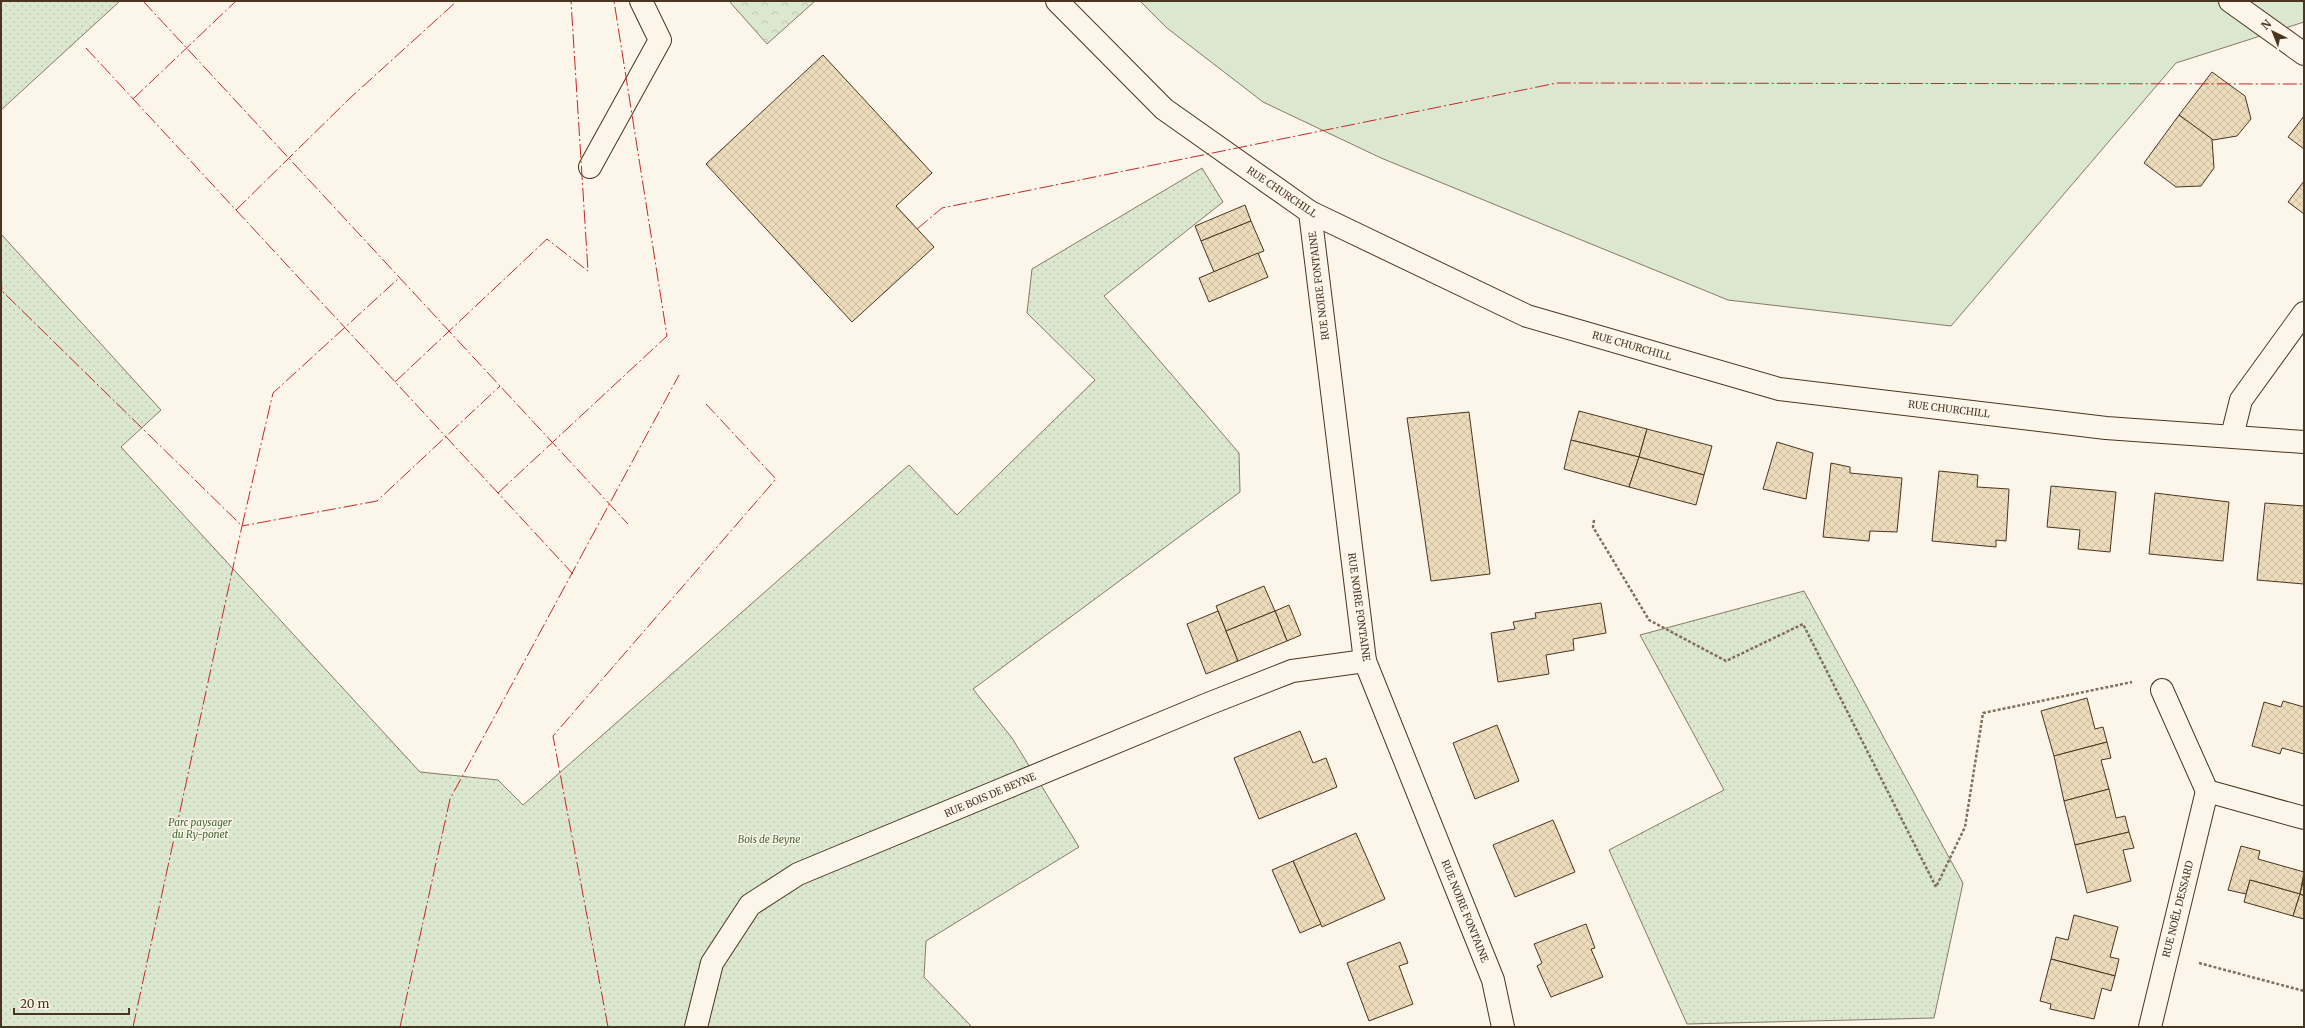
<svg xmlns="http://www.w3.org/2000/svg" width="2305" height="1028" viewBox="0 0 2305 1028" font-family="Merriweather,serif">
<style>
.grass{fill:#dce7d0;stroke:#887966}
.forest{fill:url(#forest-crowns);stroke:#887966}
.park{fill:url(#park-dots);stroke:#887966}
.building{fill:url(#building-cross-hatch);stroke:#4a3520}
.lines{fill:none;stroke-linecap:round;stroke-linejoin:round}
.minor-casing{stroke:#4a3520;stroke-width:24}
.path{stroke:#7f6f5c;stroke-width:2.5;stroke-dasharray:3 2;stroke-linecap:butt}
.minor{stroke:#fbf6e9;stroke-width:22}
.power{stroke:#c62828;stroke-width:1;stroke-dasharray:14 3 2 3;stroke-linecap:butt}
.labels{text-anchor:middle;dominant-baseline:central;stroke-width:3;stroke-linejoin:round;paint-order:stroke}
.street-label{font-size:10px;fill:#4a3520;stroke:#fbf6e9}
.park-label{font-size:10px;font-style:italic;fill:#436837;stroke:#fbf6e9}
</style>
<defs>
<pattern id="forest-crowns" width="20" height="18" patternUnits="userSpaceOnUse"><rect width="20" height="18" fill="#dce7d0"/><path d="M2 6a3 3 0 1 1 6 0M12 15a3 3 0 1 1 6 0" fill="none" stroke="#bec7b2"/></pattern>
<pattern id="park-dots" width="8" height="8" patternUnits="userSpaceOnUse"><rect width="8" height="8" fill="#dce7d0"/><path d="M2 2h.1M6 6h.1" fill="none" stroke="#bec7b2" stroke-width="1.8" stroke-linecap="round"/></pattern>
<pattern id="building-cross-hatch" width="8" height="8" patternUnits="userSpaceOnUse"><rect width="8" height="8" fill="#ecdcbc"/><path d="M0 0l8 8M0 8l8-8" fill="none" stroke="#ccbda1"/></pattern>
</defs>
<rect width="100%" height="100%" fill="#fbf6e9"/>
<polygon class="grass" points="1140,1 2304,1 2304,22 2176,63 1951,326 1728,300 1381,158 1263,102 1167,28"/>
<polygon class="forest" points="729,1 815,1 767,44"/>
<g class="park">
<polygon points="1,1 120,1 1,110"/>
<polygon points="1202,168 1223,202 1104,296 1239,453 1240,492 973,689 1012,738 1079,847 926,941 924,977 972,1027 1,1027 1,234 161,410 121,447 420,772 498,780 523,805 909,465 957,515 1095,380 1027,313 1032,269"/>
<polygon points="1804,591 1963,883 1934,1018 1687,1024 1609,850 1724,790 1640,635"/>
</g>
<g class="building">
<polygon points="823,55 932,173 896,206 934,247 852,322 706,164"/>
<polygon points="2212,72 2245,96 2251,119 2237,136 2213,140 2179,115"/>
<polygon points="2179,115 2212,139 2214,168 2201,186 2176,187 2144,163"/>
<polygon points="2304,116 2304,149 2288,137"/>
<polygon points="2304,181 2304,214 2288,202"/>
<polygon points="1245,205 1251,221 1201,241 1195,226"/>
<polygon points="1251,221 1264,251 1214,272 1201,241"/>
<polygon points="1258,253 1268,277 1209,302 1199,278"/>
<polygon points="1579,411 1647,429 1639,457 1571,440"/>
<polygon points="1469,412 1490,574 1431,581 1407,418"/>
<polygon points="1647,429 1712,446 1704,475 1639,457"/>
<polygon points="1571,440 1639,457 1629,487 1564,469"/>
<polygon points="1777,442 1813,453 1806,499 1763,489"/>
<polygon points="1639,457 1704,475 1696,505 1629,487"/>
<polygon points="1831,463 1850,467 1850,473 1902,478 1897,532 1870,531 1869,541 1823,537"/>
<polygon points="1939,471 1978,475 1977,487 2009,489 2006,541 1996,540 1996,547 1932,541"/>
<polygon points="2051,486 2116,492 2110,552 2078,549 2080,530 2047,527"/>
<polygon points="2155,493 2229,502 2223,561 2149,554"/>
<polygon points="2265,503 2304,506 2304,584 2257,580"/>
<polygon points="1264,586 1275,611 1226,631 1216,606"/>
<polygon points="1601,603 1606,633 1573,639 1574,650 1546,655 1549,674 1498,682 1491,633 1515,629 1513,622 1536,618 1535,613"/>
<polygon points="1289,605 1301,635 1287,641 1275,611"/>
<polygon points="1218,611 1238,661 1206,674 1187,624"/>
<polygon points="1275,611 1287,641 1238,661 1226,631"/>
<polygon points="2087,698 2095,729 2103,727 2107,742 2054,756 2041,711"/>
<polygon points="2283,701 2304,707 2304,754 2282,748 2280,754 2252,746 2264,702 2281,707"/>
<polygon points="1497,725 1519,781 1475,799 1453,743"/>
<polygon points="1300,731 1313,763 1326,758 1337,787 1259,819 1234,758"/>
<polygon points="2107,742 2111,758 2101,760 2109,789 2064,801 2054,756"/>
<polygon points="2109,789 2116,818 2125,816 2129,832 2075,845 2064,801"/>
<polygon points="1553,820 1575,872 1515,897 1493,845"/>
<polygon points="2129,832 2134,848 2123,850 2131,881 2087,893 2075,845"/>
<polygon points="1356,833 1385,899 1322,927 1293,861"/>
<polygon points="2241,846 2260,851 2258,859 2304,872 2300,894 2250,880 2246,894 2228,890"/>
<polygon points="1293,861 1321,924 1300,933 1272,870"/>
<polygon points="2304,878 2304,896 2300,894"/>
<polygon points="2250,880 2300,894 2293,916 2244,902"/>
<polygon points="2300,894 2304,896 2304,919 2293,916"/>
<polygon points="2074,915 2118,927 2110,957 2119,959 2115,976 2051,959 2056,937 2068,940"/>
<polygon points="1586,924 1595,948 1591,949 1603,977 1551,997 1537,966 1542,963 1534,944"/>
<polygon points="1400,942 1408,963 1399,966 1413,1004 1369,1021 1347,963"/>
<polygon points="2051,959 2115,976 2111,991 2102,988 2094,1019 2050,1009 2051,1004 2040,1001"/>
</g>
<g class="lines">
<defs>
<g id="minor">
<polyline points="1057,1 1164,109 1310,212 1527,316 1779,389 2106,428 2304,442"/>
<polyline points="2230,1 2304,54"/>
<polyline points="590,167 660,40 641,1"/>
<polyline points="1310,212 1365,661 1493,980 1503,1027"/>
<polyline points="2232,436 2241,400 2304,313"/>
<polyline points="2162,690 2207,791"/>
<polyline points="696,1027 712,963 750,905 798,874 1208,704 1292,671 1365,661"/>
<polyline points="2150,1027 2207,791 2304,818"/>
</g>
</defs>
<use href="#minor" class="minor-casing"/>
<g class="path">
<polyline points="1594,520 1593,527 1649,620 1726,661 1803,624 1936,887 1965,827 1983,713 2132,682"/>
<polyline points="2199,963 2304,991"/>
</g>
<use href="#minor" class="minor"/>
<g class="power">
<polyline points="143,1 628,524"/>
<polyline points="86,48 573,574"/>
<polyline points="133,99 236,1"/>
<polyline points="236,210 349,99 457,1"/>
<polyline points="917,229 942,208 1557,83 2304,84"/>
<polyline points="1,275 2,291 242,526 273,393 399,278"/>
<polyline points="395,382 547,239 588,271 571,1"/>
<polyline points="498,493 667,336 614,1"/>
<polyline points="133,1027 242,526 377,501 500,386"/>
<polyline points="400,1027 450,799 679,375"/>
<polyline points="608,1027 553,736 776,479 706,404"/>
</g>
</g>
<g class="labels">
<g class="street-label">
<text transform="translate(1282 192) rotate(34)">RUE CHURCHILL</text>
<text transform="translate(1319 286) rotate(-97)">RUE NOIRE FONTAINE</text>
<text transform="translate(1632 346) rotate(16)">RUE CHURCHILL</text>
<text transform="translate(1949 409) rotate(7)">RUE CHURCHILL</text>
<text transform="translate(1359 607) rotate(82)">RUE NOIRE FONTAINE</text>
<text transform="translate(990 795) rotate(-23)">RUE BOIS DE BEYNE</text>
<text transform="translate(2178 909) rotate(-76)">RUE NOËL DESSARD</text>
<text transform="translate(1465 911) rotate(68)">RUE NOIRE FONTAINE</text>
</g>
<g class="park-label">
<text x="200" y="822">Parc paysager<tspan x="200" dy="12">du Ry-ponet</tspan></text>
<text x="769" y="839">Bois de Beyne</text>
</g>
</g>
<rect width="2305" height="1028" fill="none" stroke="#4a3520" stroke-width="4"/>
<g transform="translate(2273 32) rotate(317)" stroke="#fbf6e9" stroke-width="3" paint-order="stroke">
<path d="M0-3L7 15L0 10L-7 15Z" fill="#4a3520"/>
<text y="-6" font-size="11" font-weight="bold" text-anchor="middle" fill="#4a3520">N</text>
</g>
<path d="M14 1008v6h115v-6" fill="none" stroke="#4a3520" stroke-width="2"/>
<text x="20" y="1008" font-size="12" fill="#4a3520" stroke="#fbf6e9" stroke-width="3" paint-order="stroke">20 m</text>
</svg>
